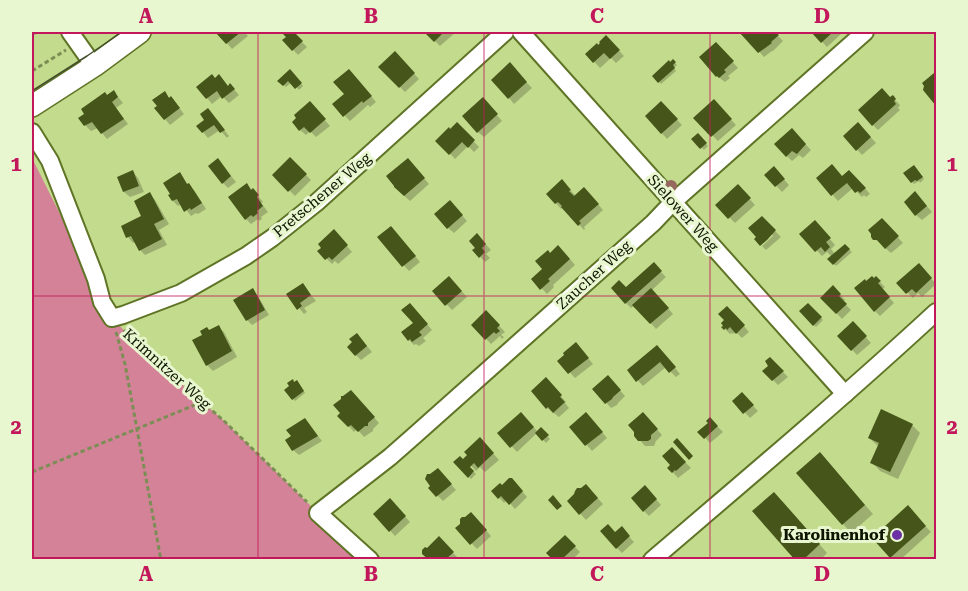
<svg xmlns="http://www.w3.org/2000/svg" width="968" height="591" viewBox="0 0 968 591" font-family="'Roboto Serif',serif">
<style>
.green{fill:#d38298}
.shadow{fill:#0003}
.building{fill:#465519}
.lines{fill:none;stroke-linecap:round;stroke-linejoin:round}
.minor-casing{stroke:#5f7426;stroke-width:20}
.tertiary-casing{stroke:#5f7426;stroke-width:24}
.path{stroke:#7c8e55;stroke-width:3;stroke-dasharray:4.5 3;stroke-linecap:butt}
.minor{stroke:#fff;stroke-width:16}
.tertiary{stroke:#fff;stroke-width:21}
.tram{stroke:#434f2a;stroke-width:1.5}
.tree{fill:#97685e}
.grid{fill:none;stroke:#c2185b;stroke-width:1.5;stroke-opacity:0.55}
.poi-dot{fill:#6b30a6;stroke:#e9f7d0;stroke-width:2}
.labels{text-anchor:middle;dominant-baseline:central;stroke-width:6;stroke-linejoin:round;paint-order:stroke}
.street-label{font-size:15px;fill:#0d1400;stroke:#e9f7d0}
.poi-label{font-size:15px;font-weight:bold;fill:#0d1400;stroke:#e9f7d0;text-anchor:end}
.neatline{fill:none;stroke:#c2185b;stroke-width:2}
.grid-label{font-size:20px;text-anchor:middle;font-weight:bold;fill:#c2185b}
</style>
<rect width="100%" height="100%" fill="#c3db8c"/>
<polygon class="green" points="32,158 112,318 145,352 223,420 318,513 369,559 32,559"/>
<g class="shadow">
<polygon points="32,32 37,32 38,33 32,37"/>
<polygon points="217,32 244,32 248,36 232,49"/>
<polygon points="288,32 292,32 307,47 298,55 284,40 288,37 285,34"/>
<polygon points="426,32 456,32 440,46"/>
<polygon points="741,32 774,32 783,41 773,51 772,51 764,57"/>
<polygon points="813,32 839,32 841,34 827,47"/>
<polygon points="606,37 624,56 616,63 611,58 600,68 587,54 598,47"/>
<polygon points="721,49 738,68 728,76 730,78 725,82 717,76"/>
<polygon points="395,53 419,79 405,92 380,67"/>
<polygon points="673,61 677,65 674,68 676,71 661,84 654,76"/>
<polygon points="510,65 532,88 514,104 509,98"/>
<polygon points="290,71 303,86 299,90 292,82 286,87 280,81"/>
<polygon points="354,76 376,102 370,107 368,105 350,121 345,116 346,95"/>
<polygon points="215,80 229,87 230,85 239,95 229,103 222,96 212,104 198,87"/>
<polygon points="114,92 123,103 116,108 128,124 107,139 98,128 91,131 85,125 108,97"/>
<polygon points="164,93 176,104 184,114 170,125 156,108"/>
<polygon points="892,97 900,105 898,108 900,110 878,130 873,125"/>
<polygon points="661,103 682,125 667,139 647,116"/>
<polygon points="488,105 502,121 484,137 478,132"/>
<polygon points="719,107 736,125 718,141 695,118"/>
<polygon points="315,109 330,126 316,137 310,131 306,135 300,130"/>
<polygon points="213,116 229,136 227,138 220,130 208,138 198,126"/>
<polygon points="457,124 479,147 474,152 468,146 455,159 438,141"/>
<polygon points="792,130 811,150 803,158 799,155 792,161 787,156"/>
<polygon points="864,130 876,143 862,155 845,136"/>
<polygon points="698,135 708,146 704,150 693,139"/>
<polygon points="290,159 311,180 295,196 274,175"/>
<polygon points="223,166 236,182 228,188 223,183"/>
<polygon points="413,166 429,184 410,201 401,193"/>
<polygon points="914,167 924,179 920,183 919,181 914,184 912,182"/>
<polygon points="133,172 138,178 144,192 130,197 124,192 119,177"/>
<polygon points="180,174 188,185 194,190 206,209 198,214 196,213 191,216 182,204 178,206 173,201"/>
<polygon points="779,174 789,185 782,192 766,175"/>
<polygon points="855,177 870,194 866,197 864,195 862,197 853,188 838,201 818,178"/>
<polygon points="562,182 576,196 589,194 603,210 584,227 585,229 584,230 563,207 561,209 548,194"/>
<polygon points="247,185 258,196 263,202 261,203 268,212 261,217 262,219 259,221 258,219 251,224 246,219"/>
<polygon points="738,186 755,205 735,223 717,205"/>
<polygon points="150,194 155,200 169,224 159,230 167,245 145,255 140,250 136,241 133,243 128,237 143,216"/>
<polygon points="920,198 932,212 922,220 916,215"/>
<polygon points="455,207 467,221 454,233 448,228"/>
<polygon points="762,218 781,237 766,250 762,246 773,236"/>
<polygon points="882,220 903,243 891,253 875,239"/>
<polygon points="820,228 835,245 831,249 835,254 845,246 852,252 836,266 829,259 832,257 827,252 822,256 801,234"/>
<polygon points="334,231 352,252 338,264 335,261 332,264 319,251"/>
<polygon points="396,233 420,262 409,271 379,238"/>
<polygon points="477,235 491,250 486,254 490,258 485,262 474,250 477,248"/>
<polygon points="564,252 575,265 553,285 554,287 547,294 533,279 544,269 550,255"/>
<polygon points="654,265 666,277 652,290 673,314 656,329 635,305 631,308 626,303 626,289"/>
<polygon points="919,265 936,284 922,297 918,293 913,298 898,283"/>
<polygon points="876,278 885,287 882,289 894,303 880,316 875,311 874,280"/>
<polygon points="454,283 467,297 452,310 434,291"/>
<polygon points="303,285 316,301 304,308 307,312 304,314 288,294"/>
<polygon points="833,287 845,300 843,302 851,310 842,319 822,298"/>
<polygon points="253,290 258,296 269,315 252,325 247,320"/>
<polygon points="808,305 823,320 816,327 801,311"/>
<polygon points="415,310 432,330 423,338 426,341 419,346 416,344 414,345 409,340 415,323"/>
<polygon points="486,312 505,332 501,335 504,337 502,339 500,336 491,344 473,325"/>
<polygon points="733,313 749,332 742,338 736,332 733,334 732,333 730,334 723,327"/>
<polygon points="853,323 871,343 857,355 839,336"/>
<polygon points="218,327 224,332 237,357 213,371 207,365 209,332"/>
<polygon points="362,340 372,352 361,360 356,355"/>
<polygon points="581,350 593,364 575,378 559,361"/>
<polygon points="662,352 680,374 676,377 666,367 643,386 629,371"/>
<polygon points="770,359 788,377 778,385 764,371 770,366"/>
<polygon points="608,377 625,396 618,403 617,405 611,408 594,389"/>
<polygon points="299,384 305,393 295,401 293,399"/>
<polygon points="551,385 566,402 565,403 569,408 559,417 547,408"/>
<polygon points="742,394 758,411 750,418 734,401"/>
<polygon points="356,397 379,423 373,429 373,431 364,437 357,429 354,432 340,416"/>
<polygon points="521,414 538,432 541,429 550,439 546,443 537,433 517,452 499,433"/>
<polygon points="643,414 662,435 656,441 654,446 645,446 635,435"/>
<polygon points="710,419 723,432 710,443 700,432 710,423"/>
<polygon points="305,420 322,441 299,455 293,450 293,436"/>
<polygon points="592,420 607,438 592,451 571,427"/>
<polygon points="912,425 920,433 898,479 880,471 872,462 878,446 869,438"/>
<polygon points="480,439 499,460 485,472 480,467 476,471 465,459"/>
<polygon points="672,449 691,468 678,478 669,468 672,465"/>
<polygon points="460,458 476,474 471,479 455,462"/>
<polygon points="828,462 873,514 851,533 798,473"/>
<polygon points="443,475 456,490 443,501 430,488"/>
<polygon points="517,485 527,497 515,509 507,500 504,503 493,491"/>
<polygon points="591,491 603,504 586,520 569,501"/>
<polygon points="651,493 661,505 649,516 644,511"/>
<polygon points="390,500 410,522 395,536 375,514"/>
<polygon points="783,502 827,553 820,560 797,560"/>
<polygon points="908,508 931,532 900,560 893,560 874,538"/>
<polygon points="476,519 491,536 477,549 457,528"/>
<polygon points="622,529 634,542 622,553 617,548 615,534"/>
<polygon points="565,537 580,552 572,560 555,560"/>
<polygon points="439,538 458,558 456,560 429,560 427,549"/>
</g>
<g class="building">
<polygon points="215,32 241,32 226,44"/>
<polygon points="286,32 294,32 303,41 292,51 282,40 286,37 283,34"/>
<polygon points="424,32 444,32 434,42"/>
<polygon points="739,32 775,32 779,35 771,42 772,43 758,53"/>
<polygon points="811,32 833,32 821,43"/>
<polygon points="606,35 620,50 610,59 604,53 593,63 585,54 597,43 598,45 600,43 599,42"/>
<polygon points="716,42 734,61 724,70 726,72 719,78 717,76 716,77 699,57"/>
<polygon points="395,51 415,73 399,88 378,67"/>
<polygon points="673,59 676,62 673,65 675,68 658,83 652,76 669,60 670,62"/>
<polygon points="510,62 527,82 508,99 491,80"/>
<polygon points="290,69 302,83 295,89 288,81 283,86 277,81"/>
<polygon points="349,69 372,96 363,103 362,101 343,117 332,104 344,94 333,82"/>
<polygon points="934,73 936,76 936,106 923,90 924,86 922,83"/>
<polygon points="212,74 215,78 219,74 228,86 230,83 235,89 222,99 217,91 206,99 196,87"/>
<polygon points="882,88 890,97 893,95 896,99 894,101 896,104 872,126 858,110"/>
<polygon points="114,90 118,97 112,102 124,119 101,134 92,122 84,126 78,118 84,114 81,109 105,92 107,95"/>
<polygon points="165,91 169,98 171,96 180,108 164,120 154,108 157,106 152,100"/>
<polygon points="483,97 498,114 477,133 462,116"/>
<polygon points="714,99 732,119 711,137 693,118"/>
<polygon points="310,101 326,119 310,133 304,127 299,131 292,122 296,118 294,115"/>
<polygon points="661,101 678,119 661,134 645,116"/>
<polygon points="208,108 225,130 220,133 214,125 202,133 196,126 204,120 200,114"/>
<polygon points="457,122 475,140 468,148 462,142 449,155 435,141 449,127 450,129"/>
<polygon points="858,122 871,137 856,151 843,136"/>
<polygon points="792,128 806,144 797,154 792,151 786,157 774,144"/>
<polygon points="698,133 707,143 700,149 691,139"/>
<polygon points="290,157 307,174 288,192 272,175"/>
<polygon points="218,158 231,176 222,184 208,166"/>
<polygon points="408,158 425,178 404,196 394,187 394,186 386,176"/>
<polygon points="832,164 842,176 849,170 866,188 860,193 858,191 855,193 847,183 831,196 816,178"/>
<polygon points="914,165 923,177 917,181 915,180 911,183 903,173"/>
<polygon points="774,166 785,179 775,187 764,175"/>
<polygon points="133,170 139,186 123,192 117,177"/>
<polygon points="180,172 187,184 189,183 202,203 191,210 190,208 184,212 177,199 172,201 168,195 170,194 163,183"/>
<polygon points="562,179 571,190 569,191 574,196 584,187 599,204 579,221 581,223 578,226 561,207 562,206 558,202 555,204 546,194"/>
<polygon points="247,183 251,190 253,188 259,195 257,197 263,206 257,211 258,213 253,217 251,215 245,220 228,197"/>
<polygon points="738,184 751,198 728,219 715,205"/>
<polygon points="915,191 927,206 915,216 904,202"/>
<polygon points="150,192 164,219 154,224 162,239 139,251 131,236 126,238 121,226 141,216 134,201"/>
<polygon points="450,200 463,215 447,229 434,214"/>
<polygon points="762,216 776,230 767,240 760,246 754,239 756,237 748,228"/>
<polygon points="882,218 899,236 885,249 877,240 873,240 871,237 871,234 868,230"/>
<polygon points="815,220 831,238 826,242 830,247 825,252 821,247 815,252 799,234"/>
<polygon points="391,226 416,256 402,267 377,237"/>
<polygon points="334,229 348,245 332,260 329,257 325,260 317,251 321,248 318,244"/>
<polygon points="477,233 486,244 482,248 485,252 479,258 472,250 475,248 469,241"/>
<polygon points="845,244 850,249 833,265 827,259"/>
<polygon points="558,245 570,259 548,279 550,281 540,290 531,279 542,269 535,261 548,250 550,253"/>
<polygon points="654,262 662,271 625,304 611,288 619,280 626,287"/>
<polygon points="919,263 932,278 916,293 912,289 906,294 896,283"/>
<polygon points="449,276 462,291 445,306 432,291"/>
<polygon points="872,276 874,278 876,276 881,281 878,283 890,297 874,312 854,288 865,279 866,281"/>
<polygon points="303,283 311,295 300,303 302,306 297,310 286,294"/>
<polygon points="833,285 841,294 839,296 847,304 836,314 820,298"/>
<polygon points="253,288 265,310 246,321 233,300"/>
<polygon points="651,288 669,308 650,324 632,305"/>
<polygon points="410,303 428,324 419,332 422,335 412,342 410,339 408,341 401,332 413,323 401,310"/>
<polygon points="808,303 822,317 813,326 799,311"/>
<polygon points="727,306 745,325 736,334 730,327 727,330 726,328 724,330 721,327 723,326 721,323 724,320 718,314"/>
<polygon points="486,310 500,325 497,328 500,331 496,334 494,332 485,340 471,325"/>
<polygon points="853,321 867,336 851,351 837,336"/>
<polygon points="219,325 232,351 206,366 192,340 202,335 200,331 207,327 209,330"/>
<polygon points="357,333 367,346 355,356 347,347 352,342 349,339"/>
<polygon points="576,342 589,358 568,374 557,361 564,355 563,353"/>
<polygon points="657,345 676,367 669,373 660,362 636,382 627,370"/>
<polygon points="770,357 784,371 772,381 762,371 768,366 765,361"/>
<polygon points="608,375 621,390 613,397 612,399 605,404 592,389"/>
<polygon points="546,377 562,395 560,397 565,402 553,413 548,407 546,409 531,391"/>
<polygon points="293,379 294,382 297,380 304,391 292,400 284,390 289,386 287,383"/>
<polygon points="351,390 375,417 368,423 368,426 365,426 358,432 351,425 348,427 337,416 340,413 333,405 341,399 341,396 343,396"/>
<polygon points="742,392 754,405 743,414 732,401"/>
<polygon points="881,409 913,424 890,472 870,463 879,443 868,438"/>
<polygon points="521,412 534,427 510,448 497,433"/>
<polygon points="586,412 603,432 585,446 569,427"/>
<polygon points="643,412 658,429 651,435 651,439 648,441 638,441 634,436 634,432 628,425"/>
<polygon points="710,417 718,426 704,439 697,432 708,423 706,421"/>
<polygon points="305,418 318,436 292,451 285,440 291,436 286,430"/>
<polygon points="541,427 549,435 542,441 535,433"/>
<polygon points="480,437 494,453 478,468 474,463 470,467 474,471 468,478 453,462 460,456 463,459 467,455 464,452"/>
<polygon points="677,438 693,456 689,460 673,442"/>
<polygon points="672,447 686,462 676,471 675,470 672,473 667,468 670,465 662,456"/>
<polygon points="820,452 865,505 842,525 796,473"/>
<polygon points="438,468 452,484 436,497 428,488 430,486 425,479 427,474 430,474"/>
<polygon points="509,478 512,478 523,491 509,505 501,496 498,499 491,491 500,483 502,485"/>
<polygon points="586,484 598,498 579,515 567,501 574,494 575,491 577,488 581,488"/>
<polygon points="645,485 657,499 643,512 631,498"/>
<polygon points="774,492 820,544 803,560 795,560 752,511"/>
<polygon points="553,495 562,506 557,510 548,500"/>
<polygon points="390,498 406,516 389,532 373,514"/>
<polygon points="908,505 926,526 890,558 872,538"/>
<polygon points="471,512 487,530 470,545 455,528 460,524 460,519 462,517 465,517"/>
<polygon points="608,524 615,532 622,526 630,536 616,549 600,531"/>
<polygon points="565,535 576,546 561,560 553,560 546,553"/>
<polygon points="439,536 454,552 446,559 445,558 443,560 429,560 422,554 422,550 425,547 427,548"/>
</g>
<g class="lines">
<defs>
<g id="minor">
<polyline points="70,32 94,66"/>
<polyline points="521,32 845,394"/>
<polyline points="32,132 50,161 96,279 102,302 112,318 123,315 181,293 246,256 272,238 316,203 505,32"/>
<polyline points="370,560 318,513 390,457 415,435 653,223 673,202 865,32"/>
<path d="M652,560C748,478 844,397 936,312"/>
</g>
<polyline id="tertiary" points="32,106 94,66 140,32"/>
</defs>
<use href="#minor" class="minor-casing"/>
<use href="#tertiary" class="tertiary-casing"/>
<g class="path">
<polyline points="32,71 66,50"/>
<polyline points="124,330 145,352 223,420 307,502"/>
<polyline points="116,332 125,364 161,560"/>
<polyline points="32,472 202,402"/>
</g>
<use href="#minor" class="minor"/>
<use href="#tertiary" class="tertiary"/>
<polyline class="tram" points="32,91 87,56 122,32"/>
</g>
<circle class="tree" cx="671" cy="186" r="6"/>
<path class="grid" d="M258,32V560M484,32V560M710,32V560M32,296H936"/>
<circle class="poi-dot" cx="897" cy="535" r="6"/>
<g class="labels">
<g class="street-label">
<text transform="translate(322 195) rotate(-40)">Pretschener Weg</text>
<text transform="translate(683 213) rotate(48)">Sielower Weg</text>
<text transform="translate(594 275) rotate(-42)">Zaucher Weg</text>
<text transform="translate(167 369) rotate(42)">Krimnitzer Weg</text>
</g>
<g class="poi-label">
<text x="885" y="535">Karolinenhof</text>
</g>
</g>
<rect width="968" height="591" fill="none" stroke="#e9f7d0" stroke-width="66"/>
<rect x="33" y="33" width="902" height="525" class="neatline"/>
<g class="grid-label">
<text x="146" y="23">A</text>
<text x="371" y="23">B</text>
<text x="597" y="23">C</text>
<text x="822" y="23">D</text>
<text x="16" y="171">1</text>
<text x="952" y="171">1</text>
<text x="16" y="434">2</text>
<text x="952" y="434">2</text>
<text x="146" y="581">A</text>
<text x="371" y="581">B</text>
<text x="597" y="581">C</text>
<text x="822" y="581">D</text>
</g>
</svg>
